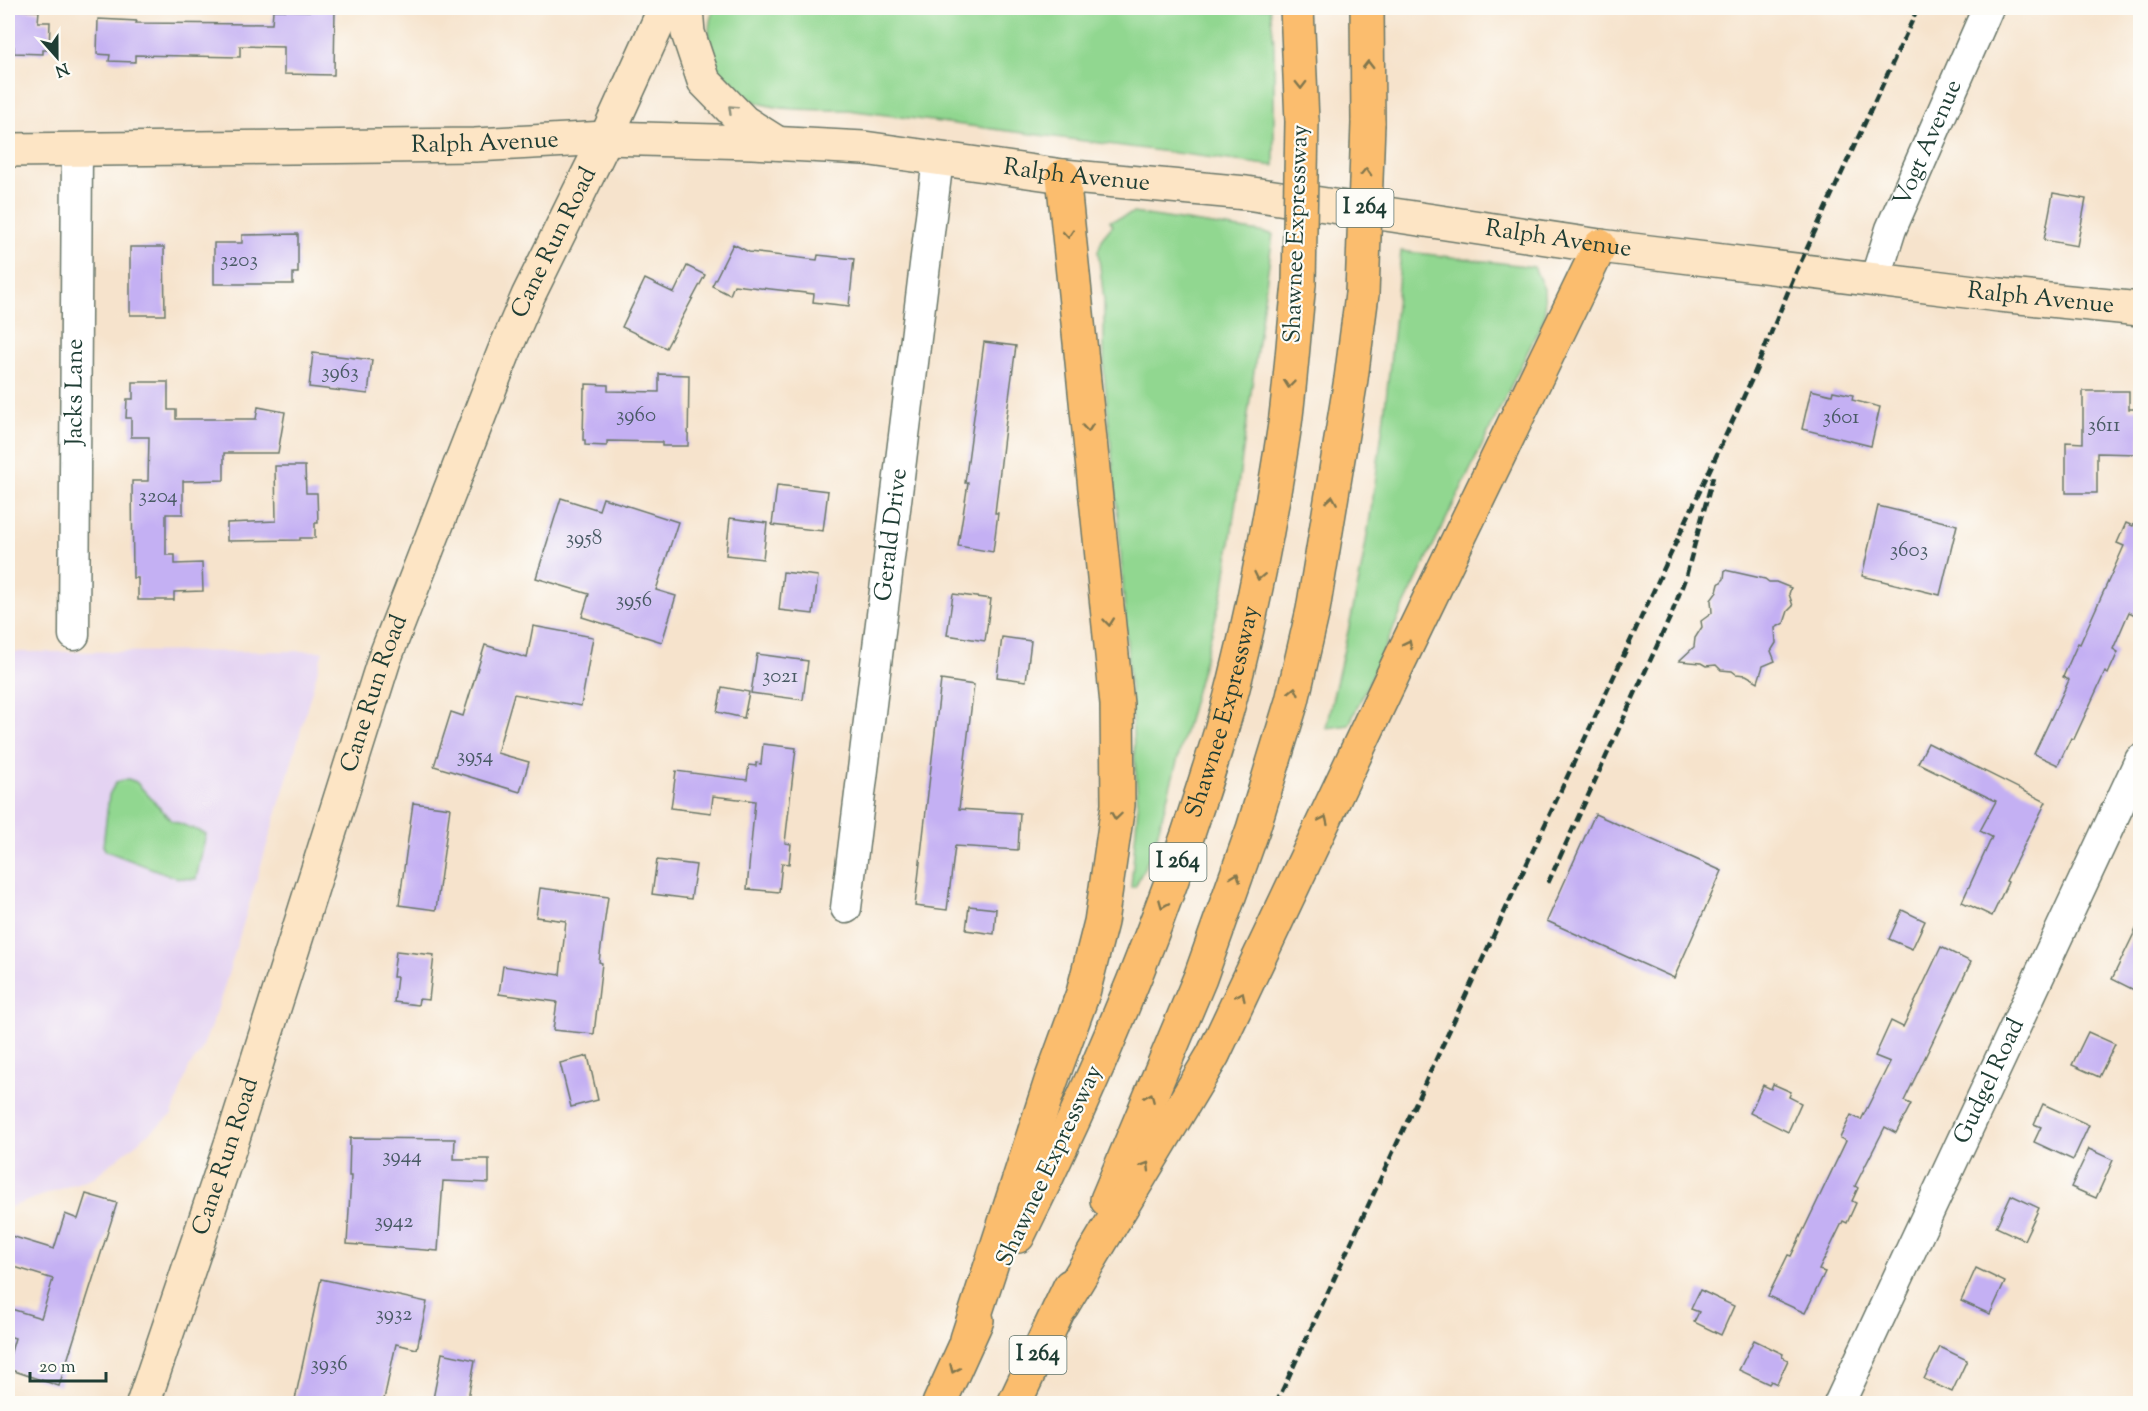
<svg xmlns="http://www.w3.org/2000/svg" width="2148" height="1411" viewBox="0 0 2148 1411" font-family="'Sorts Mill Goudy',serif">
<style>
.built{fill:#e4d3f2}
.green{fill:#91d790;stroke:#588a62;stroke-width:1.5}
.building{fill:#c4b0f3}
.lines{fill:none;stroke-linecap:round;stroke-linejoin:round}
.street-casing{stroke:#6a7769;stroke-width:33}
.secondary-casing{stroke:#6a7769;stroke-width:36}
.highway-casing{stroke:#6a7769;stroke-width:36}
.street{stroke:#fff;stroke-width:30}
.secondary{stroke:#fde5c5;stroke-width:33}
.highway{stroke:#fbbd6e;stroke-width:33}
.rail{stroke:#1f3d34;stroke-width:4.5;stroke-dasharray:9 4.5;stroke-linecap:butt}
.highway-bridge-casing{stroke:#6a7769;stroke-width:36;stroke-linecap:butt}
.highway-bridge{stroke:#fbbd6e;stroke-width:33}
.oneway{stroke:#82774e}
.oneway2{stroke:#8e917c}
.labels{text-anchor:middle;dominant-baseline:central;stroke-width:4.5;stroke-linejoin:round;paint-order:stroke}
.number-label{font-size:21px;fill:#485a64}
.shield{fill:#fdfcf7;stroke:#62766e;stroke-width:1.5}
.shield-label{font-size:22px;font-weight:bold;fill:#1f3d34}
.street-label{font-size:24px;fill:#1f3d34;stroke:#fdfcf7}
</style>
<rect width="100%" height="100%" fill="#fdfcf7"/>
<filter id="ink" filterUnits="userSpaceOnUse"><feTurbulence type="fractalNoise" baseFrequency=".0167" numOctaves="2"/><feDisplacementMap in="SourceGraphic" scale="12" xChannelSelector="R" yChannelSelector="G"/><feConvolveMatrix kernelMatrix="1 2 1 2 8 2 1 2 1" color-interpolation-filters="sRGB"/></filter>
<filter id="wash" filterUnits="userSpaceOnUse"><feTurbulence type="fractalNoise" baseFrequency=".008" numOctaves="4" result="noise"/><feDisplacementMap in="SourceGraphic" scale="24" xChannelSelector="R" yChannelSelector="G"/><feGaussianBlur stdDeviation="1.35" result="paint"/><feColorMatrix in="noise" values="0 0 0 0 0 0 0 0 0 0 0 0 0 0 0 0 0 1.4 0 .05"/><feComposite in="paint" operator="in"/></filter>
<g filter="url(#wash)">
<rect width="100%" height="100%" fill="#f6e3cc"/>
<polygon class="built" points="323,651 289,772 217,1011 200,1053 189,1067 172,1115 94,1177 8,1208 8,652"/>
<g class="green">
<path d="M714,8H1270L1274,42V166L848,110C799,109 729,117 713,57C708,39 707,25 714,8Z"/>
<polygon points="1133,213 1273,234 1224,587 1154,847 1135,887 1131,887 1138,806 1119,528 1104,373 1104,300 1098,251 1103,237 1113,225 1110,221"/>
<path d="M1401,251L1534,267L1544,289L1545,316L1402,610L1349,725L1326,728C1338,672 1353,616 1363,559C1381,457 1392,354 1401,251Z"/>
<polygon points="128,779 136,782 171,820 206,834 196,879 177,878 106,851 103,846 109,795 116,782"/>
</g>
<g id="blocks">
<g class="building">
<polygon points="311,8 335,8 334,75 284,74 284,47 240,46 240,57 135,55 135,62 109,61 110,55 97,54 98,19 137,21 136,23 272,24 273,10 311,11"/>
<polygon points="11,10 39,11 38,22 50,22 49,50 43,50 43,54 14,53 14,47 9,46"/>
<polygon points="2053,193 2086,199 2077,246 2044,240"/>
<polygon points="298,234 298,273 293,273 293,284 214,284 214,243 242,243 242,235"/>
<polygon points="733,244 749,252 817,260 818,255 854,259 849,306 813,302 814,294 734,285 730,295 712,286"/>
<polygon points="130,247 164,247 165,315 130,315"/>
<polygon points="687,266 705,275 666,348 622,327 645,279 674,293"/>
<polygon points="984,342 1016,346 1005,428 995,513 998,513 993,552 958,546 968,483 965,483"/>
<polygon points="313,353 372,360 368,394 309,387"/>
<polygon points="659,374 689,375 688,446 662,446 662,442 607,441 607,446 585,445 585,440 583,440 584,389 586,389 586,384 608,385 608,391 659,392"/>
<polygon points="133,382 168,382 168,410 176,410 176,419 256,419 258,407 285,412 278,453 224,453 224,480 183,481 183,514 166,514 166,555 175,555 175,564 202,563 203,591 174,592 174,600 138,600 138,578 133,578 132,481 148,481 149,437 131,437 131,418 126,418 127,399 133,399"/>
<polygon points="1811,390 1832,395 1833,391 1853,395 1852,400 1880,407 1871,446 1802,429"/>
<polygon points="2083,391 2129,391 2129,409 2140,409 2140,454 2097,453 2097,493 2066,493 2066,442 2083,443"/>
<polygon points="275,466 305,466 306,493 317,493 318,523 315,523 315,538 300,538 300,540 227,541 227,523 276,521"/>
<polygon points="777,485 828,491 823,531 772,525"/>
<polygon points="561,498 599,510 603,498 678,522 656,590 676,596 662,642 582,617 589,594 536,578"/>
<polygon points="1878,506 1957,525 1940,595 1862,576"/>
<polygon points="2140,511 2140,604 2135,615 2129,612 2113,649 2118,652 2108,674 2105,672 2074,739 2071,738 2058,765 2034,754 2069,680 2063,677 2078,643 2080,644 2124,546 2117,543 2126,523 2133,526"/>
<polygon points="730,518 767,523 763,559 726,555"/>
<polygon points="1725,570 1765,579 1769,582 1776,582 1791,588 1789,594 1793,606 1788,611 1784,623 1775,628 1776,643 1771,651 1775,661 1763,666 1758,682 1746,675 1736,674 1732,671 1721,670 1716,665 1706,666 1701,663 1679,661 1694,647 1695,638 1702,627 1701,621 1712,613 1711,600 1717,592 1719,584 1724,579"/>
<polygon points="783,572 818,576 813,614 779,610"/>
<polygon points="953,594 991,599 985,641 947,635"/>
<polygon points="533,626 593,637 581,706 514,694 497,753 529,762 520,792 434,766 451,712 463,716 485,645 527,658"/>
<polygon points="1002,637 1031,641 1026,681 997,677"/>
<polygon points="757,654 808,661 803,700 751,693"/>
<polygon points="941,680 974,685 959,809 1020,813 1018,850 955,846 947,910 915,906"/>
<polygon points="722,687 749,692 744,718 717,712"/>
<polygon points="1928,743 2046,802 2006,881 2008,882 1992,916 1962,902 1992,837 1980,831 1996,801 1918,763"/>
<polygon points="763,744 796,748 785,843 791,844 789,864 782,863 779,892 747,889 755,801 713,796 711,813 671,808 676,771 747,780 749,765 756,766 756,763 761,764"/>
<polygon points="413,803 450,808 436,910 399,905"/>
<polygon points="1595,814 1722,871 1674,978 1547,921"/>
<polygon points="657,860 696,865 691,899 652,894"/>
<polygon points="540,888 608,897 599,962 602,963 594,1034 553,1030 557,1002 499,994 503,966 560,975 566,921 536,917"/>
<polygon points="969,906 996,909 994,934 966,930"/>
<polygon points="1902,910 1925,921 1912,949 1889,939"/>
<polygon points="2140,921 2140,993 2112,979"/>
<polygon points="1941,947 1971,962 1904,1101 1911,1104 1896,1133 1885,1127 1855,1186 1858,1188 1852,1201 1856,1203 1847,1223 1843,1221 1819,1270 1825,1272 1805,1313 1768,1296 1788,1255 1791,1256 1846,1141 1840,1138 1851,1115 1861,1120 1890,1062 1875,1056 1891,1021 1903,1027"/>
<polygon points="396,951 434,955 429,1000 419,999 418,1005 394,1002 397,977 393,977"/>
<polygon points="2088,1032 2115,1044 2099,1077 2072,1065"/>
<polygon points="588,1056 598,1100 571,1107 560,1063"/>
<polygon points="1773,1084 1791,1092 1789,1097 1801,1103 1788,1132 1750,1113 1763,1085 1771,1089"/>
<polygon points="2043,1104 2089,1125 2073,1160 2034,1142 2041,1127 2034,1124"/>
<polygon points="350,1138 455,1139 454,1159 489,1159 489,1183 443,1181 438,1251 347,1244 351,1176 349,1176"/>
<polygon points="2089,1149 2113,1160 2096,1198 2071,1187"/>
<polygon points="86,1194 117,1203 59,1386 8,1369 8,1362 15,1338 8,1336 8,1308 41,1318 53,1279 8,1265 8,1235 54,1249 65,1214 78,1219"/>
<polygon points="2011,1195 2039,1208 2024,1240 1996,1227"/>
<polygon points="1976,1268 2005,1282 1990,1314 1961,1301"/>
<polygon points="321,1279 427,1302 417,1349 396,1344 383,1404 294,1404"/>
<polygon points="1700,1290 1734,1306 1721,1335 1694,1322 1699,1312 1691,1309"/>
<polygon points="1754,1340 1783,1354 1782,1357 1788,1360 1777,1384 1771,1381 1769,1384 1739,1370"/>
<polygon points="1940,1347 1967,1360 1952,1392 1924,1379"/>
<polygon points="442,1353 475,1360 467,1404 432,1404"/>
</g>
</g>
</g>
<g filter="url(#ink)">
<use href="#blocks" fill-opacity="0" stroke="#6a7769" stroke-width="1.5"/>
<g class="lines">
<defs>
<g id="street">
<path id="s1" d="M1875,280L1891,229L1988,8"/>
<path id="s2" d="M74,635L77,150"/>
<path id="s3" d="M846,908L938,159"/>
<path id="s4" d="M1839,1404L2140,760"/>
</g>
<g id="secondary">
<polyline points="686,8 688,33 704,81 744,122 777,143"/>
<path id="s5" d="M8,150L475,145L606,138L752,142L864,148L1063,176L1246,193L1600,246L1999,295L2140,309"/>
<path id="s6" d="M143,1404L233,1138L384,660L504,352L528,296L606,138L665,8"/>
</g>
<g id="highway">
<polyline points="1297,8 1302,121"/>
<polyline points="1367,8 1368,123"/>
<polyline points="1107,1200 1200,978 1253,829 1292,701 1313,610 1351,379 1362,294"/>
<path id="s7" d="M1018,1236C1083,1106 1141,972 1188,834C1205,783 1222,732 1235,680C1256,596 1272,510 1285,424C1291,377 1294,330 1299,284"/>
<polyline points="1062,1306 1213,1055 1398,664 1600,246"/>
<polyline points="967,1339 1051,1081 1083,993 1101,922 1118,805 1117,704 1063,176"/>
<polyline points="939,1404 977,1320"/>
<polyline points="1014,1404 1070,1286"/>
</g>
</defs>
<use href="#street" class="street-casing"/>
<use href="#secondary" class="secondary-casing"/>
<use href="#highway" class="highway-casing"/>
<use href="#street" class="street"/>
<use href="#secondary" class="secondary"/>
<use href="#highway" class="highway"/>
<g class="rail">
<polyline points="1754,374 1797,270 1918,8"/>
<polyline points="1548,883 1672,613 1686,576 1713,477"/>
<polyline points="1276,1404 1757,368"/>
</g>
<defs>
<g id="highway-bridge">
<polyline points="1299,284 1302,121"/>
<polyline points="1362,294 1368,123"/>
</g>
</defs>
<use href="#highway-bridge" class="highway-bridge-casing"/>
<use href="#highway-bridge" class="highway-bridge"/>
</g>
<defs><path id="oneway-chevron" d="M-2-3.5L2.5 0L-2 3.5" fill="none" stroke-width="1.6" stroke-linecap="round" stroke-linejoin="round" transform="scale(1.5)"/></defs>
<g class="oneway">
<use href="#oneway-chevron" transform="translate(1368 65) rotate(-90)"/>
<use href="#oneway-chevron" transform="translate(1301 85) rotate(89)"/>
<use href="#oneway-chevron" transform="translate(1366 172) rotate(-88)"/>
<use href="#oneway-chevron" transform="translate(1068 234) rotate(85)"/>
<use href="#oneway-chevron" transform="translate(1289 384) rotate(96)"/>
<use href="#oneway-chevron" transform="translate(1088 428) rotate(84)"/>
<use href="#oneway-chevron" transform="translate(1332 500) rotate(-81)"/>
<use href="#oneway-chevron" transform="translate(1259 576) rotate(102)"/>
<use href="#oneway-chevron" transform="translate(1109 622) rotate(84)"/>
<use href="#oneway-chevron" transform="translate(1408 644) rotate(-64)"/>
<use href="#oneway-chevron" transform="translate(1294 691) rotate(-77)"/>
<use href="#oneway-chevron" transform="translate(1116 816) rotate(98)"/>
<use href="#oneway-chevron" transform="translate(1324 820) rotate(-65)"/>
<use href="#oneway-chevron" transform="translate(1236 877) rotate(-70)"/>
<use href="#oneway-chevron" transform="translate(1163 904) rotate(112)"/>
<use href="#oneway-chevron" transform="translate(1241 996) rotate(-65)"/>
<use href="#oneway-chevron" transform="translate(1150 1097) rotate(-67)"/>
<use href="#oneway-chevron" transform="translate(1146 1166) rotate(-59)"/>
<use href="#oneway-chevron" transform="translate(954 1369) rotate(114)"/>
</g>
<use class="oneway2" href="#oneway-chevron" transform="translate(732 109) rotate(-136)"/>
</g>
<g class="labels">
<g class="number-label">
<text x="239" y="261">3203</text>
<text x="340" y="373">3963</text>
<text x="636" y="416">3960</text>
<text x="1841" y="418">3601</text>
<text x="2104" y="426">3611</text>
<text x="158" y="497">3204</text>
<text x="584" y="539">3958</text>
<text x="1909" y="551">3603</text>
<text x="634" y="601">3956</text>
<text x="780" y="677">3021</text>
<text x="475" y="757">3954</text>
<text x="402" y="1157">3944</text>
<text x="394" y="1222">3942</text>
<text x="394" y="1315">3932</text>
<text x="329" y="1365">3936</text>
</g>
<g class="shield">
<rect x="1336.5" y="189" width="57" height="38" rx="4.5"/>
<rect x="1149.5" y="843" width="57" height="38" rx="4.5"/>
<rect x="1009.5" y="1336" width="57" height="38" rx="4.5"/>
</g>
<g class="shield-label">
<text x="1365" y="208">I 264</text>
<text x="1178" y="862">I 264</text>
<text x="1038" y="1355">I 264</text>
</g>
<g class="street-label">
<text stroke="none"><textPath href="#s5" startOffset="477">Ralph Avenue</textPath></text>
<text stroke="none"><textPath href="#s1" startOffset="147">Vogt Avenue</textPath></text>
<text stroke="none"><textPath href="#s5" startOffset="1071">Ralph Avenue</textPath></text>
<text transform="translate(1297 234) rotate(-88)">Shawnee Expressway</text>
<text stroke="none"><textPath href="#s5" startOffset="1557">Ralph Avenue</textPath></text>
<text stroke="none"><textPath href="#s6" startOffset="1233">Cane Run Road</textPath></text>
<text stroke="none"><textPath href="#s5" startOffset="2043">Ralph Avenue</textPath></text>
<text stroke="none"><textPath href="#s2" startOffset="243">Jacks Lane</textPath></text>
<text stroke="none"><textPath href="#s3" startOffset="376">Gerald Drive</textPath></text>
<text stroke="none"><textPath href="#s6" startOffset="747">Cane Run Road</textPath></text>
<text stroke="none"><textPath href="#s7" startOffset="564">Shawnee Expressway</textPath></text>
<text stroke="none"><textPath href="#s4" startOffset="356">Gudgel Road</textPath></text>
<text stroke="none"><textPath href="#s6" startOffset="261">Cane Run Road</textPath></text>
<text transform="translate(1050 1166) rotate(-65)">Shawnee Expressway</text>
</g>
</g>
<rect width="2148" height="1411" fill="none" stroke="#fdfcf7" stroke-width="30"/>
<g transform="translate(57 57) rotate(159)" stroke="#fdfcf7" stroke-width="4.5" paint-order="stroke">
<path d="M0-4.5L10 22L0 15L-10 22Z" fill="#1f3d34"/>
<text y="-9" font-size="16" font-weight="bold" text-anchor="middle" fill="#1f3d34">N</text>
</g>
<path d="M30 1372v9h76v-9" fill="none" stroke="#1f3d34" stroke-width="3"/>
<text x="39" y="1372" font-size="18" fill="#1f3d34" stroke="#fdfcf7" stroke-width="4.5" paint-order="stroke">20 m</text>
</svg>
